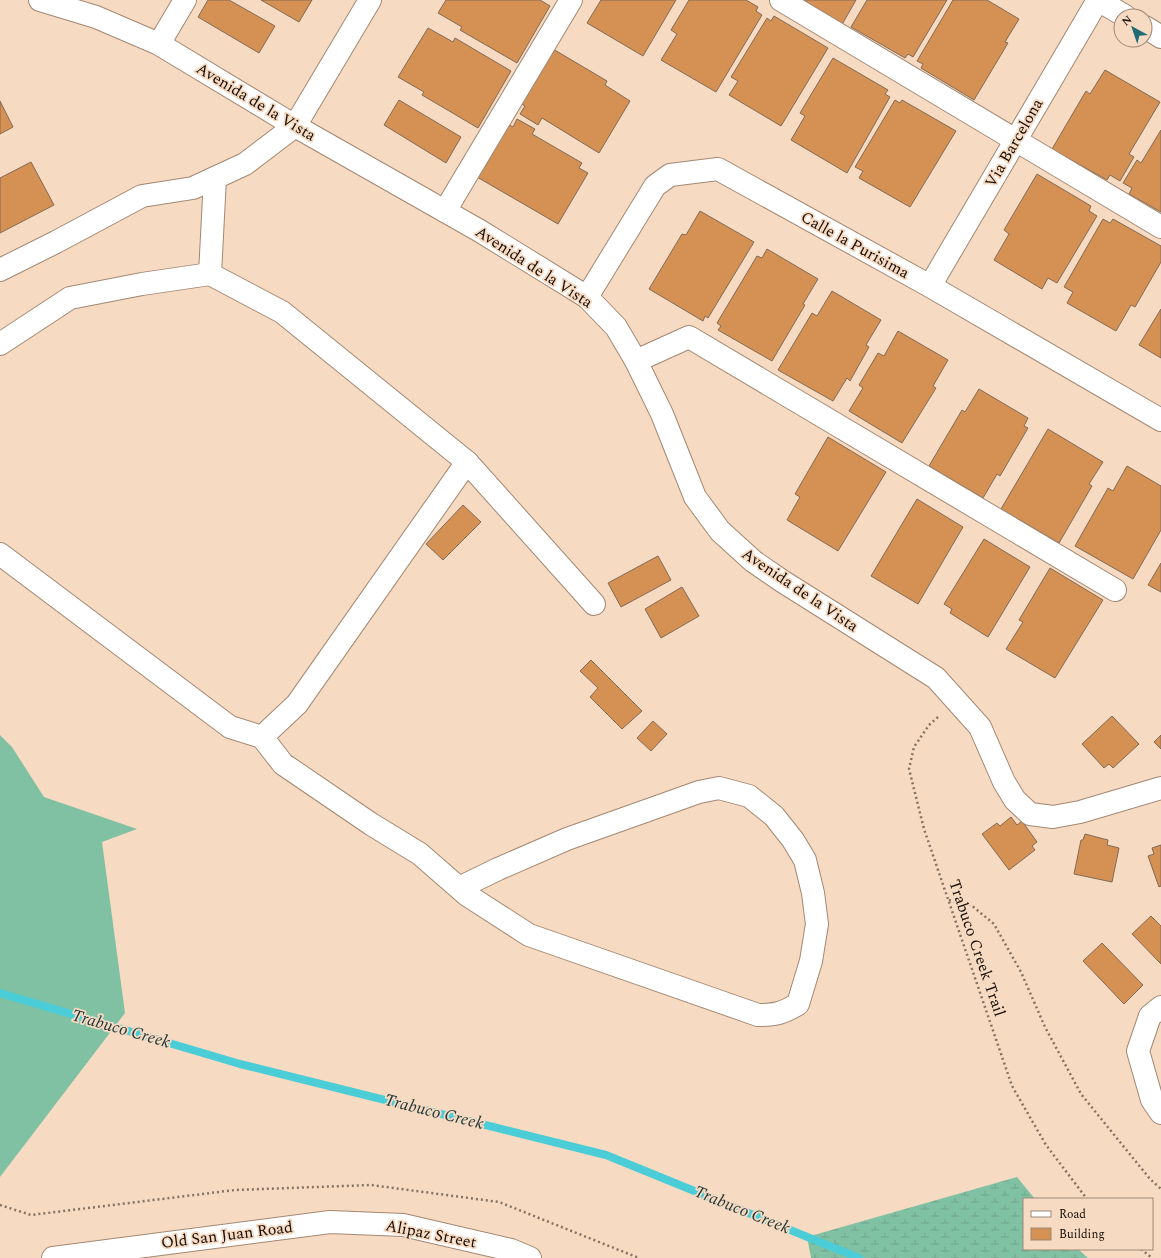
<svg xmlns="http://www.w3.org/2000/svg" width="1161" height="1258" viewBox="0 0 1161 1258" font-family="Spectral,serif">
<style>
.grass{fill:#81c1a3}
.wetland{fill:url(#wetland-marsh)}
.lines{fill:none;stroke-linecap:round;stroke-linejoin:round}
.stream{stroke:#4acdd6;stroke-width:8}
.building{fill:#d49153;stroke:#836a55}
.minor-casing{stroke:#a38872;stroke-width:24}
.path{stroke:#847262;stroke-width:2.5;stroke-dasharray:2 3;stroke-linecap:butt}
.minor{stroke:#fff;stroke-width:22}
.labels{text-anchor:middle;dominant-baseline:central;stroke-width:3.5;stroke-linejoin:round;paint-order:stroke}
.street-label{font-size:16px;fill:#160d05;stroke:#f7dac2}
.water-label{font-size:17px;font-style:italic;fill:#1d3435;stroke:#f7dac2}
</style>
<defs>
<pattern id="wetland-marsh" width="20" height="14" patternUnits="userSpaceOnUse"><rect width="20" height="14" fill="#81c1a3"/><path d="M1 5h8M5 5V1M11 12h8M15 12V8" fill="none" stroke="#6fa58b"/></pattern>
</defs>
<rect width="100%" height="100%" fill="#f7dac2"/>
<polygon class="grass" points="0,735 12,747 44,797 137,829 102,842 125,1013 0,1177"/>
<polygon class="wetland" points="1017,1177 1035,1199 1024,1199 1024,1249 1078,1249 1088,1258 811,1258 807,1237"/>
<g class="lines">
<polyline class="stream" points="0,993 240,1064 606,1155 859,1258"/>
</g>
<g class="building">
<polygon points="208,0 229,0 275,26 259,53 198,17"/>
<polygon points="261,0 312,0 299,22"/>
<polygon points="446,0 540,0 550,6 517,63 460,30 462,27 438,13"/>
<polygon points="601,0 676,0 643,56 587,23"/>
<polygon points="689,0 746,0 758,7 756,11 762,15 716,92 661,60 677,34 671,30"/>
<polygon points="793,0 856,0 840,28"/>
<polygon points="867,0 947,0 913,57 908,54 905,58 851,27"/>
<polygon points="953,0 987,0 1019,19 1005,42 1008,43 974,100 921,68 923,64 917,61"/>
<polygon points="774,16 828,48 781,126 729,95 738,81 731,77 767,18 771,21"/>
<polygon points="428,28 453,42 455,38 511,71 478,128 422,95 424,92 398,77"/>
<polygon points="553,49 607,81 605,85 630,101 599,153 542,118 538,125 520,114 525,106 520,103"/>
<polygon points="833,58 888,90 885,94 890,97 847,173 791,140 805,116 800,113"/>
<polygon points="1105,70 1160,102 1129,154 1134,157 1120,181 1110,175 1107,180 1052,149 1086,91 1090,94"/>
<polygon points="399,100 461,137 446,163 384,125"/>
<polygon points="895,100 900,103 902,100 956,131 910,207 859,178 863,171 855,167"/>
<polygon points="0,101 13,127 0,134"/>
<polygon points="517,119 535,129 532,134 582,163 579,168 588,173 558,224 477,177 508,124 513,127"/>
<polygon points="1161,130 1161,212 1129,194 1132,188 1123,183 1137,160 1141,163"/>
<polygon points="31,162 54,205 0,233 0,178"/>
<polygon points="1037,174 1091,206 1089,211 1097,216 1057,283 1048,278 1042,289 994,260 1009,234 1004,230"/>
<polygon points="700,211 754,242 708,318 705,316 703,321 649,289 682,234 686,235"/>
<polygon points="1103,219 1110,223 1113,219 1161,246 1161,262 1135,307 1131,305 1116,331 1067,303 1073,292 1064,287"/>
<polygon points="767,249 818,279 803,304 805,305 772,361 718,330 721,326 717,323 757,256 762,258"/>
<polygon points="832,291 881,320 866,345 869,347 850,381 847,378 833,401 778,370 812,313 817,316"/>
<polygon points="1161,309 1161,358 1139,345"/>
<polygon points="898,331 948,360 933,386 936,388 902,443 849,411 863,388 859,385 878,353 884,356"/>
<polygon points="979,389 1028,418 1024,426 1028,428 1000,476 997,474 983,498 929,466 962,410 965,412"/>
<polygon points="1048,429 1103,462 1089,484 1092,486 1059,543 1001,509"/>
<polygon points="828,437 886,472 838,551 787,520 800,497 795,494"/>
<polygon points="1127,466 1161,486 1161,530 1133,579 1075,546 1108,488 1113,491"/>
<polygon points="917,499 963,527 918,604 871,576"/>
<polygon points="463,505 481,522 443,560 426,544"/>
<polygon points="984,539 1030,567 988,637 950,613 952,609 944,604"/>
<polygon points="658,556 671,580 621,607 608,583"/>
<polygon points="1161,563 1161,592 1148,585"/>
<polygon points="1050,568 1103,600 1055,678 1006,649 1023,622 1019,620"/>
<polygon points="682,587 699,616 661,638 645,609"/>
<polygon points="591,660 642,711 622,729 590,697 598,688 580,671"/>
<polygon points="1112,716 1139,744 1113,768 1109,764 1104,768 1082,744"/>
<polygon points="653,721 667,734 651,751 637,738"/>
<polygon points="1161,735 1161,749 1154,742"/>
<polygon points="1011,817 1017,825 1022,821 1037,842 1032,846 1035,850 1009,870 982,834 997,823 1000,826"/>
<polygon points="1085,834 1108,840 1107,845 1119,848 1112,882 1074,874 1081,840 1083,840"/>
<polygon points="1161,845 1161,886 1159,887 1148,856 1154,854 1152,848"/>
<polygon points="1151,916 1161,926 1161,964 1132,934"/>
<polygon points="1102,943 1143,985 1124,1004 1083,961"/>
</g>
<g class="lines">
<defs>
<g id="minor">
<polyline points="40,0 96,17 159,44 295,126 480,231 587,297 616,327 636,361 662,414 695,497 720,531 753,561 782,581 936,678 980,727 1004,782 1015,800 1030,814 1053,817 1080,812 1161,788"/>
<polyline points="781,0 1161,227"/>
<polyline points="1098,0 1125,16"/>
<polyline points="1145,27 1161,37"/>
<polyline points="159,44 185,0"/>
<polyline points="215,178 210,274 282,312 467,462 594,604"/>
<polyline points="445,211 571,0"/>
<polyline points="0,270 56,242 142,196 193,188 245,164 295,126 370,0"/>
<polyline points="930,286 1098,0"/>
<polyline points="587,297 655,186 670,175 718,169 930,286 1161,420"/>
<polyline points="0,344 70,298 142,284 210,274"/>
<polyline points="636,361 689,337 1115,590"/>
<polyline points="0,554 230,727 262,737 297,704 467,462"/>
<path d="M262,737L283,764L371,824L420,854L467,895L529,935L758,1015C776,1015 783,1013 798,1004L811,961L817,924L813,893L805,860L793,840L774,816L749,796L719,788L699,792L567,839L498,869L459,888"/>
<polyline points="1161,1007 1150,1016 1138,1051 1152,1100 1161,1113"/>
<polyline points="53,1258 330,1222 403,1225 511,1250 530,1258"/>
</g>
</defs>
<use href="#minor" class="minor-casing"/>
<g class="path">
<polyline points="938,717 929,725 914,747 909,769 924,829 1012,1086 1046,1145 1087,1199"/>
<polyline points="949,900 971,905 994,924 1021,972 1045,1027 1081,1094 1150,1179 1161,1189"/>
<polyline points="0,1205 31,1215 235,1190 371,1185 499,1202 639,1258"/>
<polyline points="1141,1249 1152,1258"/>
</g>
<use href="#minor" class="minor"/>
</g>
<g class="labels">
<g class="street-label">
<text transform="translate(256 102) rotate(31)">Avenida de la Vista</text>
<text transform="translate(1014 143) rotate(-60)">Via Barcelona</text>
<text transform="translate(855 245) rotate(29)">Calle la Purisima</text>
<text transform="translate(534 267) rotate(33)">Avenida de la Vista</text>
<text transform="translate(800 590) rotate(34)">Avenida de la Vista</text>
<text transform="translate(977 948) rotate(71)">Trabuco Creek Trail</text>
<text transform="translate(431 1234) rotate(11)">Alipaz Street</text>
<text transform="translate(227 1235) rotate(-7)">Old San Juan Road</text>
</g>
<g class="water-label">
<text transform="translate(121 1029) rotate(16)">Trabuco Creek</text>
<text transform="translate(434 1112) rotate(14)">Trabuco Creek</text>
<text transform="translate(742 1210) rotate(22)">Trabuco Creek</text>
</g>
</g>
<rect x="1023" y="1198" width="130" height="52" fill="#f7dac2" stroke="#9d8876"/>
<rect x="1031" y="1211" width="20" height="6" fill="#ffffff" stroke="#9d8876"/>
<text x="1059" y="1218" font-size="12" fill="#160d05">Road</text>
<rect x="1031" y="1228" width="20" height="12" fill="#d49153" stroke="#9d8876"/>
<text x="1059" y="1238" font-size="12" fill="#160d05">Building</text>
<g transform="translate(1133 28) rotate(320)"><circle r="19" fill="#f7dac2" stroke="#9d8876"/>
<path d="M0-3L7 15L0 10L-7 15Z" fill="#216c74"/>
<text y="-6" font-size="11" font-weight="bold" text-anchor="middle" fill="#160d05">N</text>
</g>
</svg>
